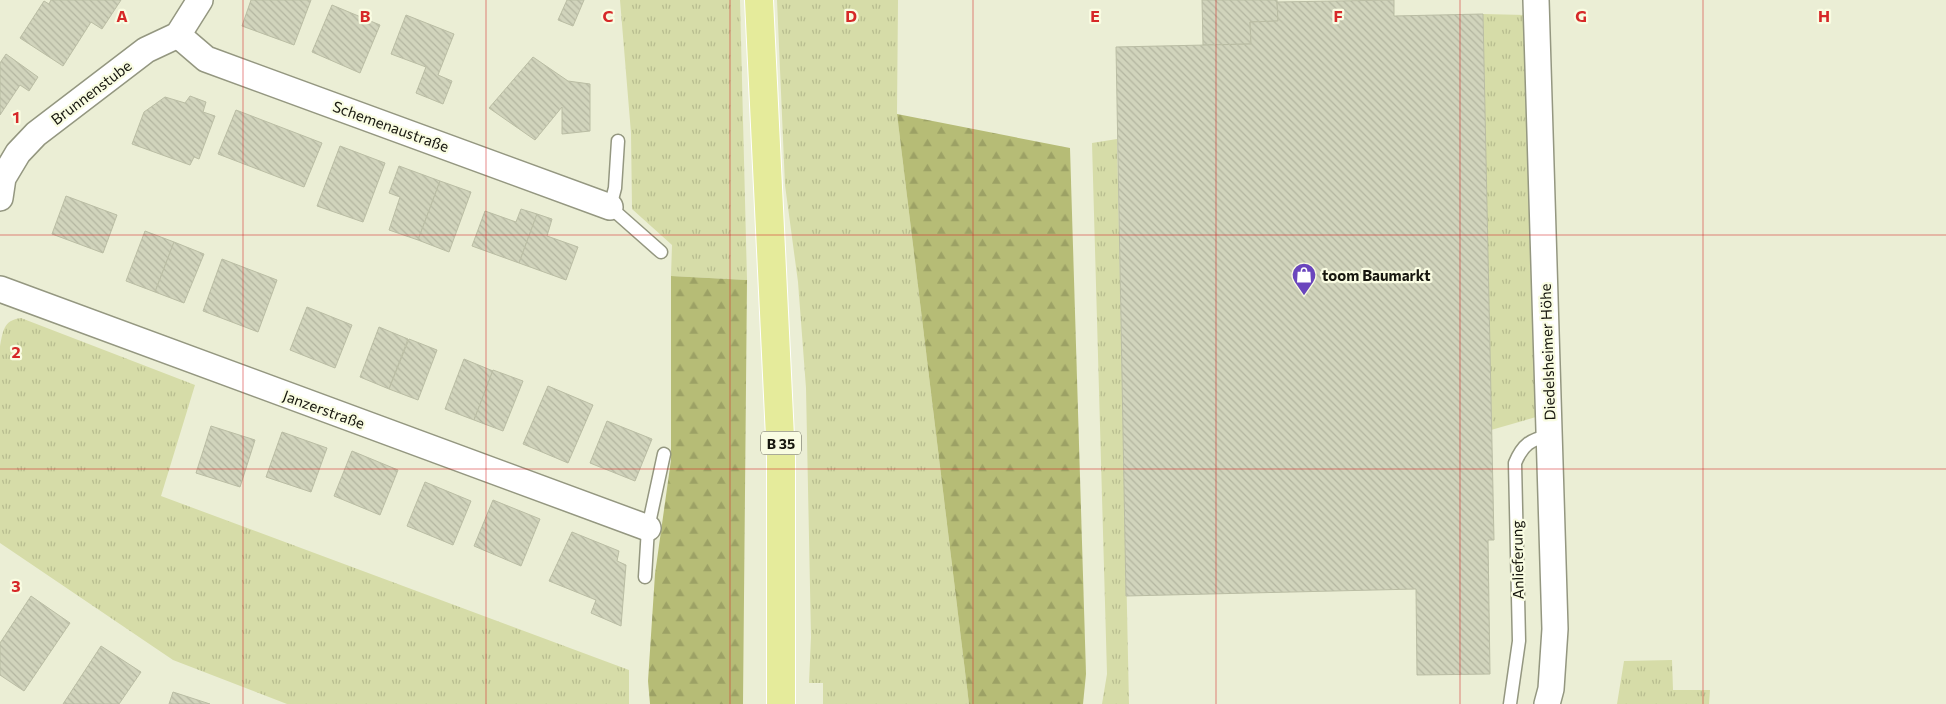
<svg xmlns="http://www.w3.org/2000/svg" width="1946" height="704" viewBox="0 0 1946 704" font-family="Commissioner,sans-serif">
<style>
.grass{fill:url(#grass-tufts)}
.forest{fill:url(#forest-firs)}
.building{fill:url(#building-back-hatch);stroke:#babda4}
.lines{fill:none;stroke-linecap:round;stroke-linejoin:round}
.lane-casing{stroke:#949780;stroke-width:15}
.street-casing{stroke:#949780;stroke-width:28}
.primary-casing{stroke:#fff;stroke-width:30}
.lane{stroke:#fff;stroke-width:12}
.street{stroke:#fff;stroke-width:25}
.primary{stroke:#e5eb9b;stroke-width:28}
.grid{fill:none;stroke:#d62828;stroke-width:1;stroke-opacity:0.55}
.labels{text-anchor:middle;dominant-baseline:central;stroke-width:4.5;stroke-linejoin:round;paint-order:stroke}
.shield{fill:#f9fce2;stroke:#5a5b4e;stroke-width:1}
.shield-label{font-size:14px;font-weight:bold;fill:#16160e}
.street-label{font-size:15px;fill:#16160e;stroke:#f9fce2}
.poi-label{font-size:15px;font-weight:bold;fill:#16160e;stroke:#f9fce2;text-anchor:start}
.grid-label{font-size:16px;text-anchor:middle;font-weight:bold;fill:#d62828;stroke:#f9fce2;stroke-width:4.5;stroke-linejoin:round;paint-order:stroke}
</style>
<defs>
<pattern id="grass-tufts" width="24" height="20" patternUnits="userSpaceOnUse" patternTransform="scale(1.25)"><rect width="24" height="20" fill="#d6dca8"/><path d="M3 7l-1-3M5 7V3M7 7l1-3M15 17l-1-3M17 17v-4M19 17l1-3" fill="none" stroke="#b7bc8f"/></pattern>
<pattern id="forest-firs" width="22" height="20" patternUnits="userSpaceOnUse" patternTransform="scale(1.25)"><rect width="22" height="20" fill="#b6bc76"/><path d="M5 1l3.5 6h-7zM16 11l3.5 6h-7z" fill="#9ca165"/></pattern>
<pattern id="building-back-hatch" width="6" height="6" patternUnits="userSpaceOnUse" patternTransform="scale(1.25)"><rect width="6" height="6" fill="#d1d4bc"/><path d="M-1 5l2 2M0 0l6 6M5-1l2 2" fill="none" stroke="#b3b5a0"/></pattern>
</defs>
<rect width="100%" height="100%" fill="#ebeed5"/>
<g class="grass">
<polygon points="620,0 740,0 747,280 671,276 672,245 632,209 631,133"/>
<polygon points="777,0 898,0 897,114 969,704 823,704 823,683 809,683 811,637 806,388 798,282 785,185"/>
<polygon points="1483,14 1526,15 1536,417 1491,430"/>
<polygon points="1117,139 1129,704 1102,704 1107,674 1092,143"/>
<path d="M21,318L195,385L161,496L629,670V704H287L173,660L0,543V346C3,332 3,320 21,318Z"/>
<polygon points="1672,660 1673,690 1710,690 1709,704 1617,704 1624,661"/>
</g>
<g class="forest">
<polygon points="897,114 1070,148 1086,674 1083,704 969,704"/>
<polygon points="671,276 747,280 743,704 650,704 648,681 655,574 671,460"/>
</g>
<g class="building">
<polygon points="51,0 121,0 102,29 91,22 63,66 20,38 44,1 49,4"/>
<polygon points="251,0 311,0 294,45 242,26"/>
<polygon points="567,0 584,0 573,26 558,20"/>
<polygon points="1202,0 1277,0 1278,21 1250,22 1251,44 1203,45"/>
<polygon points="1394,0 1394,16 1483,14 1494,540 1488,540 1490,674 1417,675 1416,589 1126,596 1116,47 1251,44 1250,22 1278,21 1277,2"/>
<polygon points="332,5 380,25 360,73 312,52"/>
<polygon points="406,15 454,34 438,75 452,81 443,104 416,93 426,67 391,54"/>
<polygon points="6,54 38,77 29,91 20,85 0,115 0,63"/>
<polygon points="533,57 568,81 590,84 590,131 562,134 562,107 535,140 489,108"/>
<polygon points="190,96 206,102 203,112 215,116 199,159 194,157 190,165 132,144 144,112 165,97 185,103"/>
<polygon points="236,110 322,143 304,187 218,154"/>
<polygon points="340,146 385,163 363,222 317,206"/>
<polygon points="399,166 440,181 418,240 389,230 400,197 389,193"/>
<polygon points="440,181 471,192 449,252 418,240"/>
<polygon points="66,196 117,215 103,253 52,234"/>
<polygon points="521,209 537,214 519,263 472,246 485,211 516,222"/>
<polygon points="537,214 552,219 547,236 578,247 566,280 519,263"/>
<polygon points="145,231 174,242 155,292 126,281"/>
<polygon points="174,242 204,254 184,303 155,292"/>
<polygon points="222,259 277,280 258,332 203,311"/>
<polygon points="307,307 352,325 335,368 290,350"/>
<polygon points="379,327 408,339 389,389 360,377"/>
<polygon points="409,339 437,350 418,400 389,389"/>
<polygon points="464,359 493,371 474,420 445,409"/>
<polygon points="493,370 523,381 503,431 474,420"/>
<polygon points="548,386 593,405 568,463 523,444"/>
<polygon points="607,421 652,439 635,481 590,463"/>
<polygon points="211,426 255,440 240,487 196,473"/>
<polygon points="282,432 327,448 311,492 266,477"/>
<polygon points="352,451 398,470 380,515 334,496"/>
<polygon points="425,482 471,501 453,545 407,526"/>
<polygon points="493,500 540,519 521,566 474,546"/>
<polygon points="572,532 619,551 617,561 626,565 621,626 591,613 596,600 549,581"/>
<polygon points="31,596 70,623 24,691 0,675 0,643"/>
<polygon points="101,646 141,672 119,704 63,704"/>
<polygon points="173,692 210,704 169,704"/>
</g>
<g class="lines">
<defs>
<g id="lane">
<polyline points="618,141 615,188 610,207 661,252"/>
<polyline points="645,577 648,528 664,454"/>
<path d="M1510,704L1519,641L1515,463C1523,444 1530,440 1550,435"/>
</g>
<g id="street">
<polyline points="1536,0 1555,629 1551,689 1547,704"/>
<polyline points="178,35 206,59 610,207"/>
<polyline points="0,198 3,178 18,153 36,134 146,50 178,35 200,0"/>
<polyline points="0,289 648,528"/>
</g>
<polyline id="primary" points="759,0 781,458 781,704"/>
</defs>
<use href="#lane" class="lane-casing"/>
<use href="#street" class="street-casing"/>
<use href="#primary" class="primary-casing"/>
<use href="#lane" class="lane"/>
<use href="#street" class="street"/>
<use href="#primary" class="primary"/>
</g>
<path class="grid" d="M243,0V704M486,0V704M730,0V704M973,0V704M1216,0V704M1460,0V704M1703,0V704M0,235H1946M0,469H1946"/>
<defs>
<symbol id="shop-pin" viewBox="-11 -11 22 30"><path d="M0 17L-7.5 6A9.5 9.5 0 1 1 7.5 6Z" fill="#6a45bd" stroke="#f9fce2"/><path d="M-5-2.5h2.3a2.7 3.5 0 0 1 5.4 0H5L5.5 6h-11ZM-1.5-2.5h3a1.5 2.3 0 0 0-3 0Z" fill="#fff"/></symbol>
</defs>
<g fill-rule="evenodd">
<use href="#shop-pin" x="1290" y="261" width="28" height="38"/>
</g>
<g class="labels">
<rect class="shield" x="761" y="431.5" width="40" height="23" rx="4"/>
<g class="shield-label">
<text x="781" y="443">B 35</text>
</g>
<g class="street-label">
<text transform="translate(91 92) rotate(-37)">Brunnenstube</text>
<text transform="translate(391 126) rotate(20)">Schemenaustraße</text>
<text transform="translate(1547 352) rotate(-92)">Diedelsheimer Höhe</text>
<text transform="translate(324 409) rotate(20)">Janzerstraße</text>
<text transform="translate(1517 560) rotate(-91)">Anlieferung</text>
</g>
<g class="poi-label">
<text x="1322" y="275">toom Baumarkt</text>
</g>
</g>
<g class="grid-label">
<text x="122" y="22">A</text>
<text x="365" y="22">B</text>
<text x="608" y="22">C</text>
<text x="851" y="22">D</text>
<text x="1095" y="22">E</text>
<text x="1338" y="22">F</text>
<text x="1581" y="22">G</text>
<text x="1824" y="22">H</text>
<text x="16" y="123">1</text>
<text x="16" y="358">2</text>
<text x="16" y="592">3</text>
</g>
</svg>
